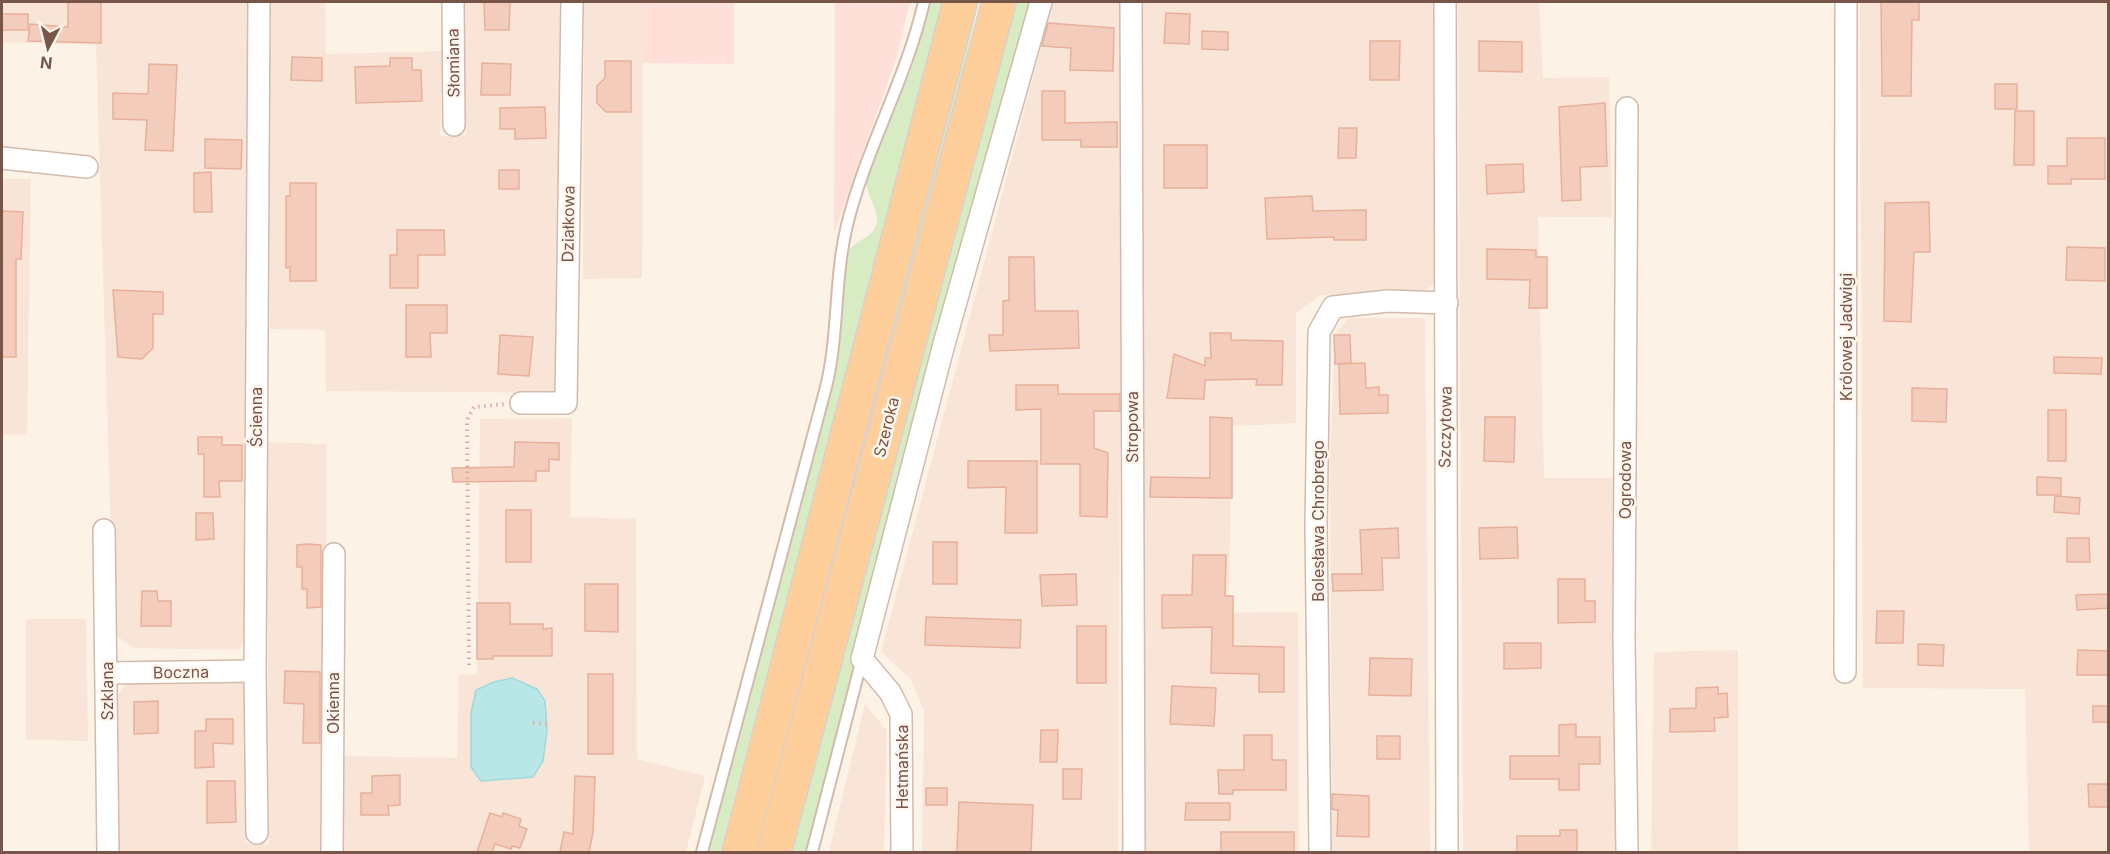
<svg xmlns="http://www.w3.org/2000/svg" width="2110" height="854" viewBox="0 0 2110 854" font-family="Inter,sans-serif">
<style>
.residential{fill:#f8e5d7}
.commercial{fill:#fee0d9}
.green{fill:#d8ecc3}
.water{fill:#b9e7e8;stroke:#9ed8db;stroke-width:1.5}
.building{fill:#f4ccbc;stroke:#e8b09b;stroke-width:1.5}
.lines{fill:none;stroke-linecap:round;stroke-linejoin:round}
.lane-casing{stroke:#d2baad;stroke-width:14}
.street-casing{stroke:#d2baad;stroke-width:24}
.primary-casing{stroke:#d9cfcc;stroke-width:36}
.path{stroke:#daaf9e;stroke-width:4;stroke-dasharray:1.5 4.5;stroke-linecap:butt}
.lane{stroke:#fff;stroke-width:10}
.street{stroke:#fff;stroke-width:21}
.primary{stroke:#ffcf9b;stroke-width:33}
.labels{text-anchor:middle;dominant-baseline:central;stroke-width:5;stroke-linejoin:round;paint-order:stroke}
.street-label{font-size:16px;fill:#785549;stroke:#fff6ed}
</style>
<rect width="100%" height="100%" fill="#fdf2e6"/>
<g class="residential">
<polygon points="2,2 247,2 247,638 238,650 134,648 114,634 96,45 2,42"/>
<polygon points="270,2 325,2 326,54 443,51 440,136 466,135 462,2 562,2 557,393 326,391 325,330 270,329"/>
<polygon points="584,2 643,2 642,278 583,279"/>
<polygon points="1053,2 1122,2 1118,852 922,852 924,710 910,678 881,652"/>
<polygon points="1139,2 1433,2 1434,284 1424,291 1321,295 1296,313 1296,423 1233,426 1228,613 1298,612 1299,852 1141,852"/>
<polygon points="1458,2 1539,2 1543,78 1609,77 1612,217 1538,217 1544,478 1619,478 1621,852 1463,852"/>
<polygon points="1860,2 2108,2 2108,852 2029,852 2025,689 1863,688"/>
<polygon points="2,179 31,179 27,435 2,434"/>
<polygon points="1348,318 1425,318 1430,852 1332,852 1330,461 1335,335"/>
<polygon points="572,418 570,517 636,519 637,759 705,776 686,852 344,852 344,756 457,758 459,675 477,674 480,419"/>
<polygon points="267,442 327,444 324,852 116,852 117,695 128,682 240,680 249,689 246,843 269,844"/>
<polygon points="26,619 86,619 88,741 26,740"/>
<polygon points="1738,650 1738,852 1651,852 1654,652"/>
<polygon points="865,704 887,731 884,852 829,852"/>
</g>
<g class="commercial">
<polygon points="643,2 734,2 734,64 643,63"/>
<polygon points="835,2 910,2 896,59 834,233"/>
</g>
<g class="green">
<path d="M930,2H943L720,852H707L830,397L836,366L847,252C854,243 862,241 870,234C888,220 866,198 866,181L913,64Z"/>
<polygon points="974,2 979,2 940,165 760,852 752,852"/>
<polygon points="1015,2 1035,2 883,558 807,852 792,852"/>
</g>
<polygon class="water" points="512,678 537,689 545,701 547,730 543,761 533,777 481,781 471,767 471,713 476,690 494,682"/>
<g class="building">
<polygon points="68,2 101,2 101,43 28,41 30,24 68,27"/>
<polygon points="484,2 510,2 509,30 485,30"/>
<polygon points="1881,2 1919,2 1919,20 1912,20 1911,96 1882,96"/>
<polygon points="1166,13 1190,14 1189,44 1164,43"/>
<rect x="2" y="14" width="26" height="16"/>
<polygon points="1048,23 1114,28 1113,71 1070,70 1071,48 1042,46"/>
<polygon points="1202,31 1228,32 1228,50 1202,49"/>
<polygon points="1370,41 1400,41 1399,80 1370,80"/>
<polygon points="1479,41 1522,42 1522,72 1479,71"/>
<polygon points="292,57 322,58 322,81 291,80"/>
<polygon points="390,58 412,58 412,70 421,70 422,101 356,103 355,67 390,66"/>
<polygon points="605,61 631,61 631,112 606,112 597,103 597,86 605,78"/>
<polygon points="482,63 511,64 510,95 481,95"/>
<polygon points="149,64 177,65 173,151 145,150 147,120 113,119 113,93 148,94"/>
<rect x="1995" y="84" width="22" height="25"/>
<polygon points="1042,91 1065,91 1065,123 1117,122 1117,147 1081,147 1081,140 1042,140"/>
<polygon points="1605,103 1607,166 1580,167 1581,200 1562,201 1559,107"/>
<polygon points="545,107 546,138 515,139 515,129 500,129 500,108"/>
<polygon points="2015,111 2034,111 2034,165 2014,165"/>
<polygon points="1339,128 1357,128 1356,158 1338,158"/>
<polygon points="2067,138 2105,138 2105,179 2071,179 2071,184 2048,184 2048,166 2067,166"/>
<polygon points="205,139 242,140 241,169 205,168"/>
<rect x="1164" y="145" width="43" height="43"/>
<polygon points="1523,164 1524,192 1487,194 1486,165"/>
<rect x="499" y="170" width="20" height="19"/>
<polygon points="211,172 212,212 194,212 194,173"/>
<polygon points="290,183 316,183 316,281 290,281 290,267 286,268 286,196 290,196"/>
<polygon points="1312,196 1313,211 1366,210 1366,240 1334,240 1334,237 1267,239 1265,198"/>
<polygon points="1929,202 1930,252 1914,252 1911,322 1884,321 1885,203"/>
<polygon points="2,211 23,212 21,259 16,259 16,357 2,357"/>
<polygon points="397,230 444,230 445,255 418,255 418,288 390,288 390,255 397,255"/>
<polygon points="2067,247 2105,248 2105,281 2066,280"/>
<polygon points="1487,249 1536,250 1536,257 1547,257 1547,308 1529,308 1530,280 1487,279"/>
<polygon points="1009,257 1034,257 1035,311 1078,311 1079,348 990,351 989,335 1003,335 1003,301 1009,300"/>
<polygon points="113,290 163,292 163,314 153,314 153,348 142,359 118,357"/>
<polygon points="406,305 447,305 447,333 430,333 431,357 406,357"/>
<polygon points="1210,333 1231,333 1231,340 1283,341 1282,385 1256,385 1257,379 1205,380 1204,399 1167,398 1174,354 1205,366 1205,358 1211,358"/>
<polygon points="500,335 533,337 529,376 498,374"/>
<polygon points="1334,335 1350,335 1351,363 1335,364"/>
<polygon points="2054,357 2102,358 2101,374 2054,373"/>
<polygon points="1365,363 1366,388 1379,387 1379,395 1388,395 1388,413 1340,414 1339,364"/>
<polygon points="1016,385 1058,385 1058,394 1120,394 1120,411 1094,411 1094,448 1108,453 1107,517 1080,516 1080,464 1041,464 1041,409 1016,410"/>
<polygon points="1912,388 1947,389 1946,422 1912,421"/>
<rect x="2048" y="410" width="18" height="51"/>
<polygon points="1210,417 1232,418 1232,498 1150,497 1151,477 1210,478"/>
<polygon points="1485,417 1515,417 1514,462 1484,461"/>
<polygon points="198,437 222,437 222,445 242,445 242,481 219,481 220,497 204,497 204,454 198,454"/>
<polygon points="515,442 559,443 559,460 549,459 549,471 536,471 536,481 453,482 452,468 514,467"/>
<polygon points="968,461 1037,461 1037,533 1005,533 1006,487 968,488"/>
<polygon points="2037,477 2061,478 2061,495 2037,495"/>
<polygon points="2055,496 2080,498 2079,514 2054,512"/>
<rect x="506" y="510" width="25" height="52"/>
<polygon points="196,513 213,513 214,539 196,540"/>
<polygon points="1517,527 1518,558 1480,559 1479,528"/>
<polygon points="1398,528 1399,558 1382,558 1383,590 1333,591 1332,574 1362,574 1360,530"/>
<polygon points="2067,538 2089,538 2090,562 2067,562"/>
<rect x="933" y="542" width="24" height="42"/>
<polygon points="307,544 321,545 321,607 307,608 307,589 302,589 302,567 297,567 297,545"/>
<polygon points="1193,555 1226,555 1225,596 1233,596 1233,646 1284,647 1284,692 1259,692 1259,674 1211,673 1212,627 1162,628 1162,595 1192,595"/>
<polygon points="1076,574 1077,605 1042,606 1040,575"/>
<polygon points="1558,579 1585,579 1585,601 1595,601 1595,622 1558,623"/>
<polygon points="585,584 618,584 618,632 585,631"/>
<polygon points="142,591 157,591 158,601 171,601 171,626 141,626"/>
<polygon points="2109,594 2109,608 2077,610 2076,595"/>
<polygon points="477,603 510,603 510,624 543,624 543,629 552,628 552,656 493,656 493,659 477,659"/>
<polygon points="1877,611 1904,611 1903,643 1876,643"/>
<polygon points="926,617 1021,620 1020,648 925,645"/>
<rect x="1077" y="626" width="29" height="57"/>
<polygon points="1504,643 1541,643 1541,668 1504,669"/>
<polygon points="1918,644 1944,645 1943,666 1918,665"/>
<polygon points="2078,650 2109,651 2109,675 2077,675"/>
<polygon points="1370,658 1412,659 1411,696 1369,695"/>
<polygon points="285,671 320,672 320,743 303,743 304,704 284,703"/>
<rect x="588" y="674" width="25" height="80"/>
<polygon points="1172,686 1216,688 1214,726 1170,724"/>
<polygon points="1718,687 1718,694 1727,693 1728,717 1714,718 1715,731 1670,732 1670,709 1696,708 1696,688"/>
<polygon points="158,701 158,733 134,734 134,702"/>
<rect x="2093" y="706" width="16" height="16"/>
<polygon points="206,719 233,719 233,744 213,743 214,767 195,768 195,731 206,731"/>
<polygon points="1576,724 1576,737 1600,737 1600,764 1579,764 1579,790 1559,790 1559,779 1510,779 1510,756 1559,756 1559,725"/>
<polygon points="1041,730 1058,730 1057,762 1040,762"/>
<polygon points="1244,735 1272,735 1272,760 1286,760 1286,790 1233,790 1233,794 1219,794 1218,770 1244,770"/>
<rect x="1377" y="736" width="23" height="23"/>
<polygon points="1063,769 1082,769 1081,799 1063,799"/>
<polygon points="400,775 400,805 388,806 389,815 361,815 361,793 372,793 372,776"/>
<polygon points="575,776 595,777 593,833 589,852 560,852 564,832 573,834"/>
<polygon points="207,781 235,781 236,822 207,823"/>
<polygon points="2088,784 2109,784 2109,807 2089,807"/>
<rect x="926" y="788" width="21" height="17"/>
<polygon points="1332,794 1369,796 1369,837 1337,836 1338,810 1332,809"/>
<polygon points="959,802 1033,805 1031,852 957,852"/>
<polygon points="1186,803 1230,803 1230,820 1185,820"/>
<polygon points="490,813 502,817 503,813 521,819 519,826 527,829 520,848 512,846 511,849 495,844 492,852 477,852"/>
<polygon points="1560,830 1577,830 1577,852 1517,852 1517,836 1560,836"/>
<rect x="1221" y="832" width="73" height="20"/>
</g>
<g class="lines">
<defs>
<g id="lane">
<path d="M702,852L826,387C839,334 834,279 847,225C866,148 906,80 924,2"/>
<polyline points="812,852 862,659"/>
</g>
<g id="street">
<polyline points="453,2 454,125"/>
<polyline points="1131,2 1134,852"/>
<polyline points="1445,2 1447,852"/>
<polyline points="1627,108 1624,638 1627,852"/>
<polyline points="2,158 87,167"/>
<polyline points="521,403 566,403 572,2"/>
<polyline points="104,530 108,852"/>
<polyline points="1845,672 1846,2"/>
<polyline points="107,673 255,671"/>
<polyline points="257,833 255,671 259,2"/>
<polyline points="332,852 334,554"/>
<polyline points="902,852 901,714 890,692 862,659 944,344 1041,2"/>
<polyline points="1320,852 1316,527 1319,332 1333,307 1388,301 1447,303"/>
</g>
<g id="primary">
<polyline points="739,852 960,2"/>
<polyline points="774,852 999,2"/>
</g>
</defs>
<use href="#lane" class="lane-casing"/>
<use href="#street" class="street-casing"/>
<use href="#primary" class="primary-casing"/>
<g class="path">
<polyline points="469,665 467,420 474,407 505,404"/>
<polyline points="533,723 549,724"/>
</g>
<use href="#lane" class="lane"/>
<use href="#street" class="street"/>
<use href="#primary" class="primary"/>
</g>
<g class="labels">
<g class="street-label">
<text transform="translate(453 63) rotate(-91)">Słomiana</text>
<text transform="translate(568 224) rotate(-89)">Działkowa</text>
<text transform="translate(1846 337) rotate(-90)">Królowej Jadwigi</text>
<text transform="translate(256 417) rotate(-90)">Ścienna</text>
<text transform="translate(886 427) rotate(-76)">Szeroka</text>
<text transform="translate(1132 427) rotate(-90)">Stropowa</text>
<text transform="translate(1445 427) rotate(-89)">Szczytowa</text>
<text transform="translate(1625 480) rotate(-90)">Ogrodowa</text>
<text transform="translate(1318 521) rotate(-90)">Bolesława Chrobrego</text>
<text transform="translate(181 672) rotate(-1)">Boczna</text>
<text transform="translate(107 691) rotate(-90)">Szklana</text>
<text transform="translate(333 703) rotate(-90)">Okienna</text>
<text transform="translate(902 767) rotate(-90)">Hetmańska</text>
</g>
</g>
<rect width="2110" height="854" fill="none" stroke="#785549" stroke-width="6"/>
<g transform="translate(48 48) rotate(187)" stroke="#fff6ed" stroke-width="4.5" paint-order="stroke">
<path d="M0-4.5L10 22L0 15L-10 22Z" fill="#785549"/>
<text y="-9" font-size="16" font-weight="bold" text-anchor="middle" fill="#785549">N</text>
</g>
</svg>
